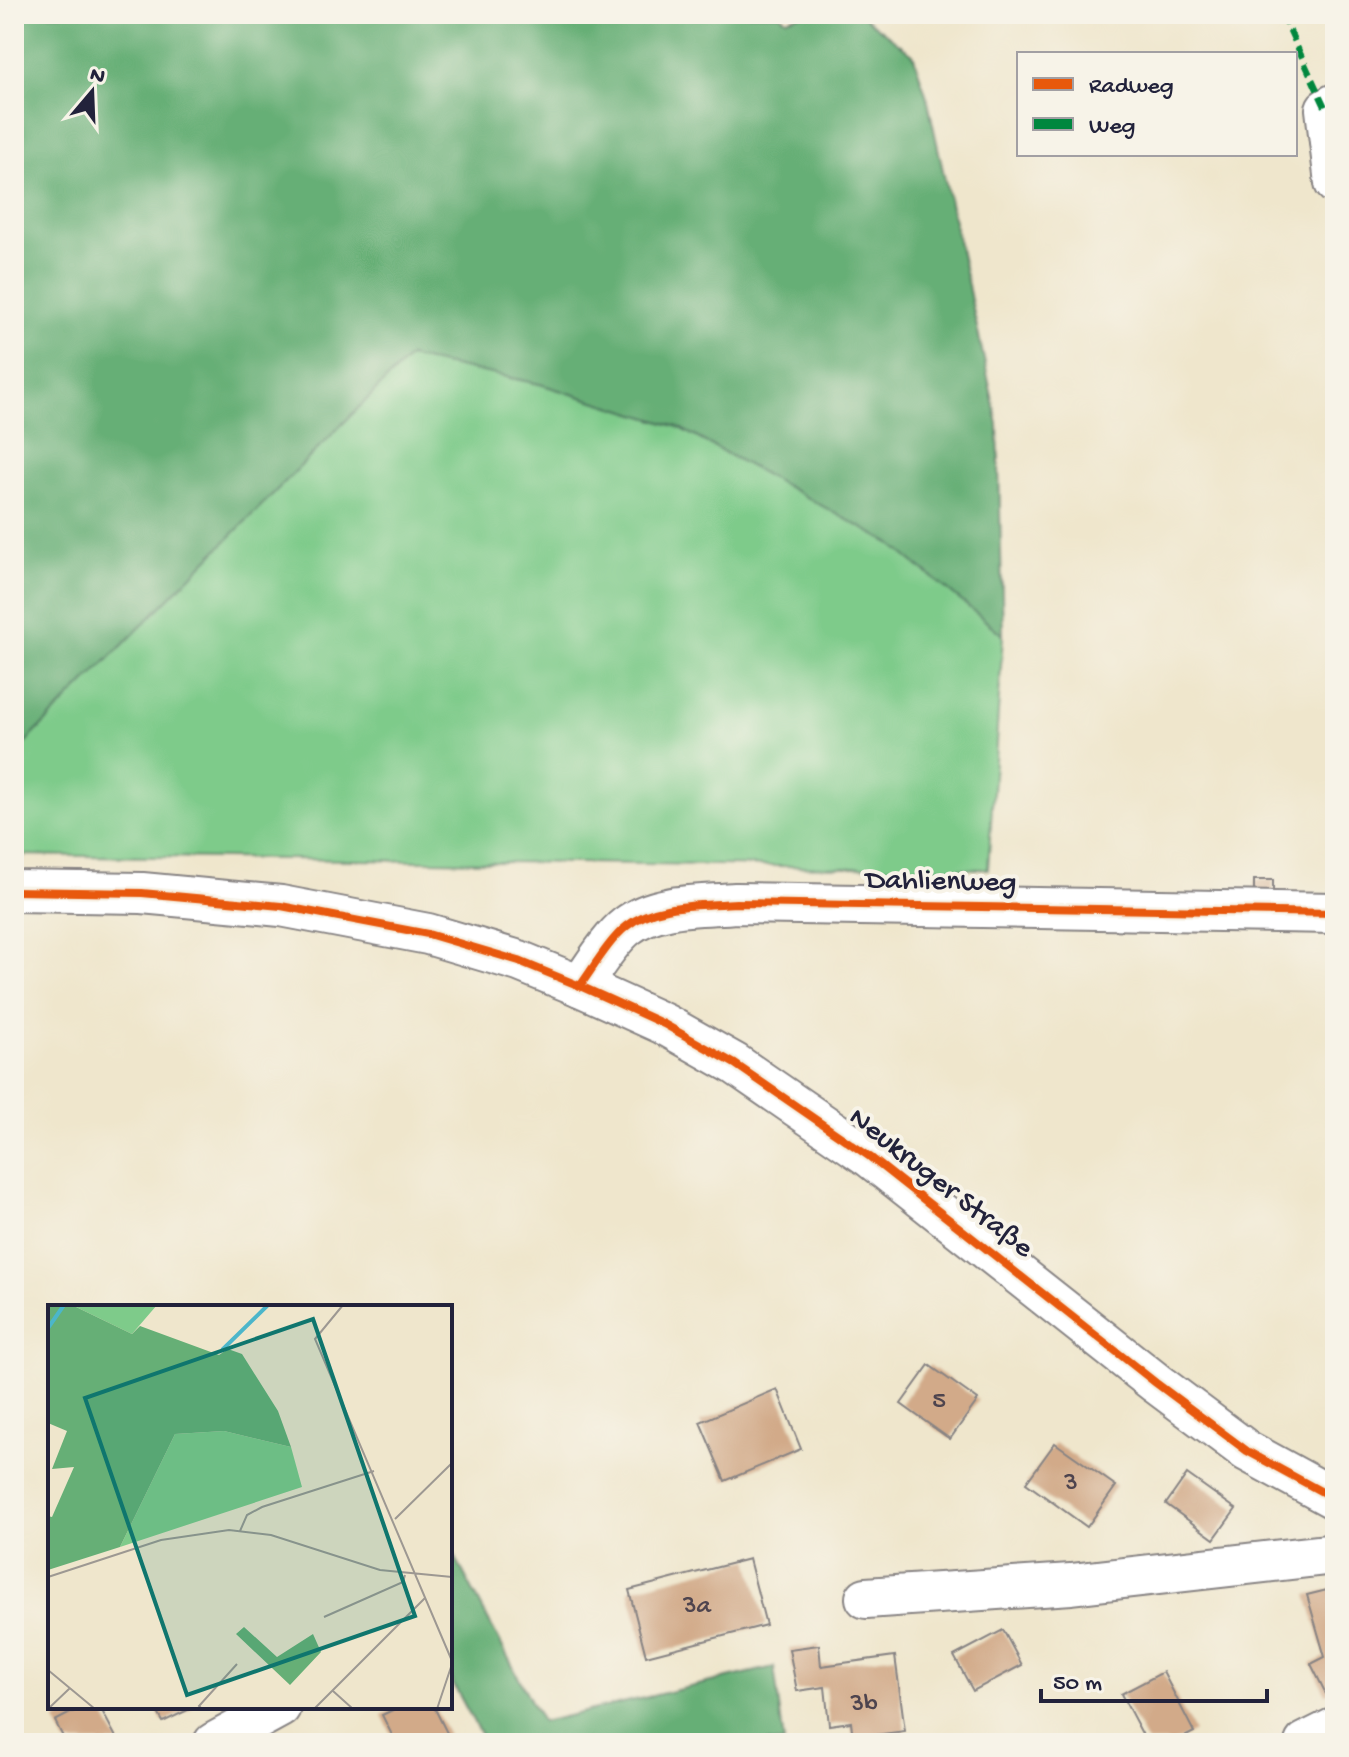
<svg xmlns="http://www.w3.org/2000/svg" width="1349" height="1757" viewBox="0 0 1349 1757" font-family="'Gochi Hand',sans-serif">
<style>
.green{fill:#7ecb8a;stroke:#507662;stroke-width:2}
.forest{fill:#66af76;stroke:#446858;stroke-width:2}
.building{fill:#d2aa89}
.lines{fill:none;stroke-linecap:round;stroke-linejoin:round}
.minor-casing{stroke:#888484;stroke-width:44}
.minor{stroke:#fff;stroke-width:40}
.quiet{stroke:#00873e;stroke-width:6;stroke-dasharray:12 6;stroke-linecap:butt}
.cycleway-casing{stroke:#f7f3e8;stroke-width:13}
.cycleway{stroke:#e8590c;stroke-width:8}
.labels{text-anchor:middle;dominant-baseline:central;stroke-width:8;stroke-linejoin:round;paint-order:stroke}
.number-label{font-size:26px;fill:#4e444e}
.street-label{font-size:30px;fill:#22223b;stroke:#f7f3e8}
.inset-river{fill:none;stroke:#4cb6ca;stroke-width:4}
.inset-road{fill:none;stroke:#9d9892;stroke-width:2}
.view{fill:#0f766e;fill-opacity:0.15;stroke:#0f766e;stroke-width:4}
.inset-edge{fill:none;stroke:#22223b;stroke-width:4}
</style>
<rect width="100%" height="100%" fill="#f7f3e8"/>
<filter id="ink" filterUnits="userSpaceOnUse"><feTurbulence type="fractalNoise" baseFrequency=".0125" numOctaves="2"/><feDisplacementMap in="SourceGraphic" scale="16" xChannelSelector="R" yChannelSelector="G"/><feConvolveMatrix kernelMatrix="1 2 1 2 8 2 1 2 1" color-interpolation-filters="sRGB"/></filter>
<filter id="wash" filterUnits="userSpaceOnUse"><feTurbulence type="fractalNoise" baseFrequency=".006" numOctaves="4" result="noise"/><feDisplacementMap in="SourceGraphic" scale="32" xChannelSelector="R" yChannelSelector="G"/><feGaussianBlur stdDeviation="1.8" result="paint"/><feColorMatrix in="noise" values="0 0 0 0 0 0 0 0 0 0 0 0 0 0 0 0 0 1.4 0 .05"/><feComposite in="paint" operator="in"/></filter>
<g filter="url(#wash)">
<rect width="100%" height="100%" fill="#efe6cc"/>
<polygon class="green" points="409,357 540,384 678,427 890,543 1003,635 988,869 14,855 14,754"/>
<g class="forest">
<polygon points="14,14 779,14 786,19 803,14 860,14 913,54 927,97 998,424 1003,635 890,543 678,427 540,384 409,357 14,754"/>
<polygon points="450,1547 542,1722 774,1667 784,1743 485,1743 450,1678"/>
</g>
<g id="blocks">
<g class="building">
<rect x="1254" y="880" width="19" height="19"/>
<polygon points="929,1365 978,1400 950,1439 901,1404"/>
<polygon points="777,1389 801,1449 725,1481 700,1422"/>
<polygon points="1055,1443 1116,1486 1087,1527 1026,1483"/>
<polygon points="1187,1474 1236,1509 1214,1539 1166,1504"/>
<polygon points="749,1559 766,1625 646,1656 629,1590"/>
<polygon points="1335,1588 1335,1690 1326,1694 1311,1664 1325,1657 1307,1595"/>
<polygon points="1003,1630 1022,1665 973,1691 954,1656"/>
<polygon points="819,1645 821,1666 895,1656 905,1731 853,1738 851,1722 829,1725 825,1687 797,1691 789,1649"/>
<polygon points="1163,1672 1194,1732 1173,1743 1147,1743 1121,1694"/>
<polygon points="82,1707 100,1707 119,1743 66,1743 55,1721"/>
<polygon points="155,1707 194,1707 163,1722"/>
<polygon points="399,1707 434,1707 452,1743 396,1743 382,1715"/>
</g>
</g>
</g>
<g filter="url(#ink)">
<use href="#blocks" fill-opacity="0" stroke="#888484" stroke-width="2"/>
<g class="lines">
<defs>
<g id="minor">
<polyline points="1335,104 1326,109 1335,183"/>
<polyline points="14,891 142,893 281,906 428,934 519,961 580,986 664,1024 735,1064 870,1157 1156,1383 1247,1451 1335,1499"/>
<path d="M580,986C593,968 610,939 627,926C656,903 701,906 736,903L1335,913"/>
<polyline points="866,1598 1071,1584 1335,1554"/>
<polyline points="214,1743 280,1707"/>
<polyline points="1305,1743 1335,1728"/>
</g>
</defs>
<use href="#minor" class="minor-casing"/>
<use href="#minor" class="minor"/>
<polyline class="quiet" points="1282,14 1326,109"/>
<defs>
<g id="cycleway">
<polyline points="14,891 142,893 281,906 428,934 519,961 580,986 664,1024 735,1064 870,1157 1156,1383 1247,1451 1335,1499"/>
<path d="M580,986C593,968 610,939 627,926C656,903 701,906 736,903L1335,913"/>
</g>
</defs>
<use href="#cycleway" class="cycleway-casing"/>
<use href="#cycleway" class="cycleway"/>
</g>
</g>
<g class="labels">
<g class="number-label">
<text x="939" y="1402">5</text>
<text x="1071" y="1484">3</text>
<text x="697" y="1607">3a</text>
<text x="864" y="1705">3b</text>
</g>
<g class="street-label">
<text transform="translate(941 883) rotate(1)">Dahlienweg</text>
<text transform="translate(940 1184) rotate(38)">Neukruger Straße</text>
</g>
</g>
<g transform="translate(48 1305)">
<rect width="404" height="404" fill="#efe6cc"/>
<path d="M24,0H109L84,29ZM176,126L243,142L254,182L72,242L127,129Z" fill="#7ecb8a"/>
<path d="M0,0H24L84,29L92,21L171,50L180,44L194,49L230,106L243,142L176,126L127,129L72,242L0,265V211L4,212L26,162L4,164L19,126L0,118ZM196,322L229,352L265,329L273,347L242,380L188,329Z" fill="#66af76"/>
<path class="inset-river" d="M0,23L16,0M174,45L220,0"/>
<path class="inset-road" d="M295,0L267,34L404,356M347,214L404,158M192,226L199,210L214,202L326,166M0,272L113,235L181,225L223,230L332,265L404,272M276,312L355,277L357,270M0,365L47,404M285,386L305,404M0,404L22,383M154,404L151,401L189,359M266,404L377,293M389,404L404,359"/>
<path class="view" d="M265,14L367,311L139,390L37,93Z"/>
<rect width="404" height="404" class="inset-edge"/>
</g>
<rect width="1349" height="1757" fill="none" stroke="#f7f3e8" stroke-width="48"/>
<rect x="1017" y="52" width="280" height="104" fill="#f7f3e8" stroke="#a29fa3" stroke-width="2"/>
<rect x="1033" y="78" width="40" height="12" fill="#e8590c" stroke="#a29fa3" stroke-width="2"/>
<text x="1089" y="92" font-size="24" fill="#22223b">Radweg</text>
<rect x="1033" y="118" width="40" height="12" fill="#00873e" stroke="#a29fa3" stroke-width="2"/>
<text x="1089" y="132" font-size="24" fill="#22223b">Weg</text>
<g transform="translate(92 92) rotate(19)" stroke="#f7f3e8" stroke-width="6" paint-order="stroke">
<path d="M0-6L14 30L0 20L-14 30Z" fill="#22223b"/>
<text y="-12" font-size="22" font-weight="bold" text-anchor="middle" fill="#22223b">N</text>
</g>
<path d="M1041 1689v12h226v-12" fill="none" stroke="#22223b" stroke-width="4"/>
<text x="1053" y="1689" font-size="24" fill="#22223b" stroke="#f7f3e8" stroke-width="6" paint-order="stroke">50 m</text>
</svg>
